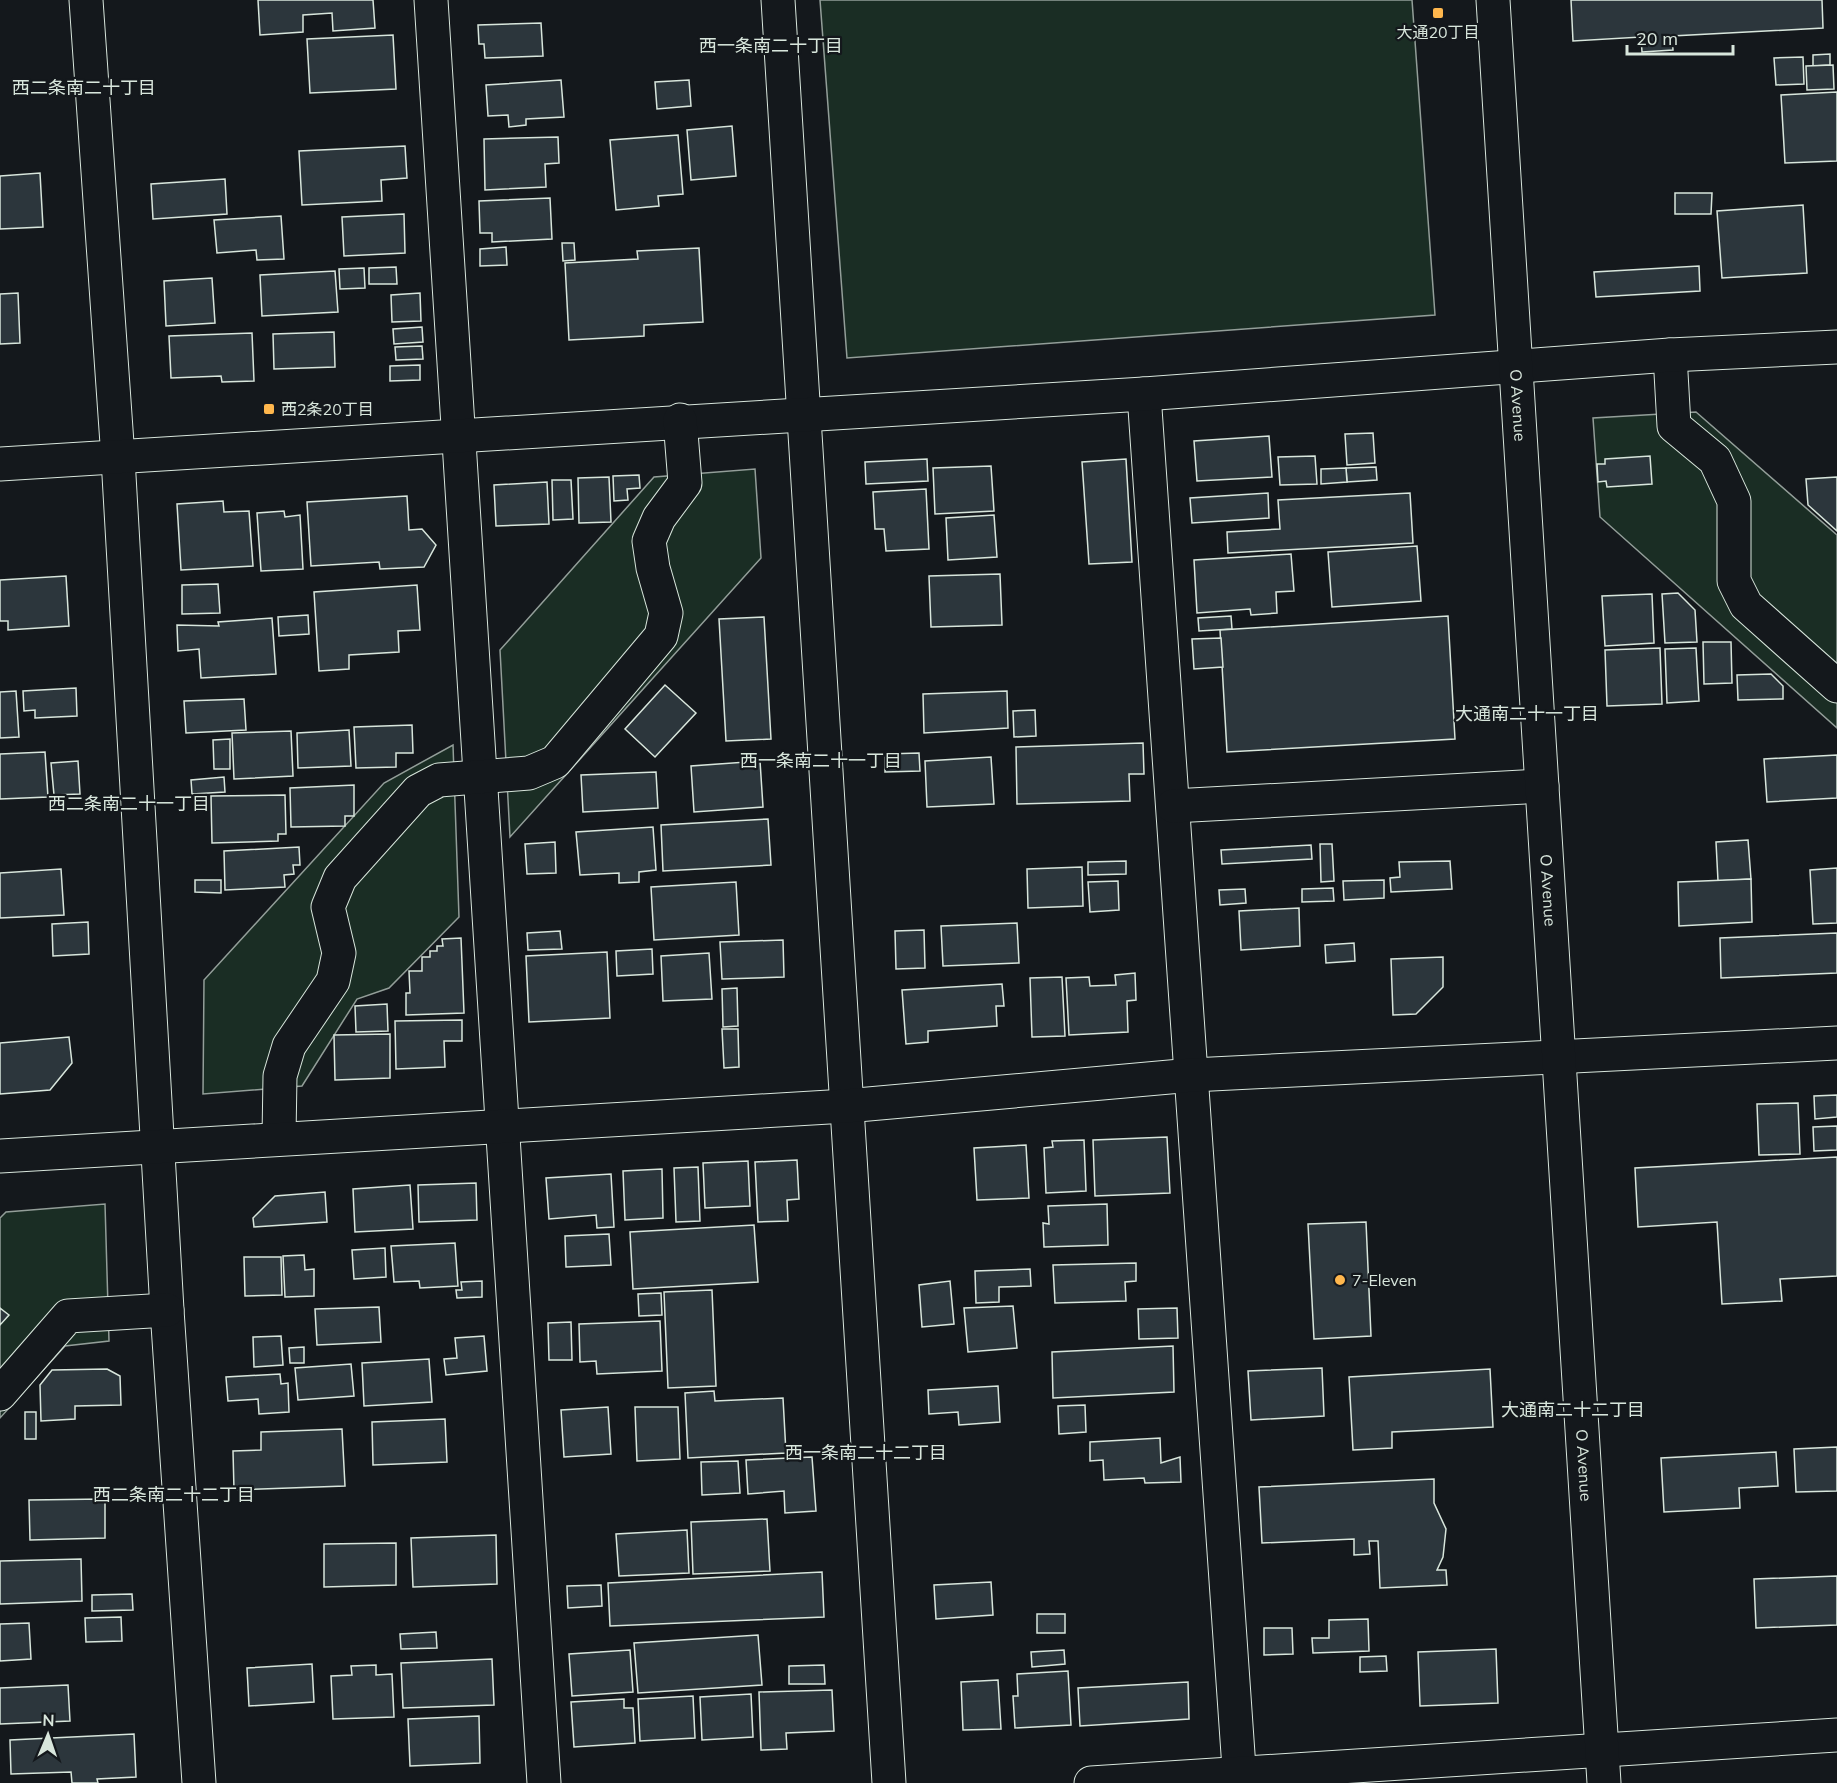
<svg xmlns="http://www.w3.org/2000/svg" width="1837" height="1783" viewBox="0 0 1837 1783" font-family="Mulish,'Noto Sans JP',sans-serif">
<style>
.green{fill:#1a2d24;stroke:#939e99;stroke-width:1.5}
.building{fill:#2c363c;stroke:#d8e6dc;stroke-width:1.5}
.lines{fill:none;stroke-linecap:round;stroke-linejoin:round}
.minor-casing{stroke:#d8e6dc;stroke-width:35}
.highway-casing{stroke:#d8e6dc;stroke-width:35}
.minor{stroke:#14181c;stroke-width:33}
.highway{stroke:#14181c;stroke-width:33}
.poi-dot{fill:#ffb74d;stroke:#14181c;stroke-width:2}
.labels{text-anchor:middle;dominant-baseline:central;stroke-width:4.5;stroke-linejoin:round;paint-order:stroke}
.poi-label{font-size:16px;fill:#d8e6dc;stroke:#14181c;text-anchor:start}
.street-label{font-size:16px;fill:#d8e6dc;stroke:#14181c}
.neighbourhood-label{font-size:18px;fill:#d8e6dc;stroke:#14181c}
</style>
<rect width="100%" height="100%" fill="#14181c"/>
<g class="green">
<polygon points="820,0 1412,0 1435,315 847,358"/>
<polygon points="1696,412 1837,535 1837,728 1600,517 1593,418"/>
<polygon points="755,469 761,558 510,837 500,650 654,477"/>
<polygon points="453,745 459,917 389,988 357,999 302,1086 203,1094 204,980 384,783"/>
<polygon points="105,1204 109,1341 65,1346 0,1418 0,1218 6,1212"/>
</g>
<g class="building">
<polygon points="258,0 373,0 375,28 333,31 332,13 303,15 303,32 260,35"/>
<polygon points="1571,0 1822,0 1823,28 1672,36 1673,50 1642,52 1641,37 1573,41"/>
<polygon points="541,23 543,56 485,58 484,44 479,44 478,25"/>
<polygon points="393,35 396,89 310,93 307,39"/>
<polygon points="1830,54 1830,65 1813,66 1813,55"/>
<polygon points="1803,57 1804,84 1776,85 1774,58"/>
<polygon points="1833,65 1834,89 1807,90 1806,66"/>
<polygon points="561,80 564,117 526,119 526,125 509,127 508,115 488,116 486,85"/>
<polygon points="689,80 691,106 657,109 655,82"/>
<polygon points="1837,92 1837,161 1785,163 1781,95"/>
<polygon points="732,126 736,176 691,180 687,130"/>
<polygon points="678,135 683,194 658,196 659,206 616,210 610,140"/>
<polygon points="558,137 559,163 545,164 546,187 485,190 484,139"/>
<polygon points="405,146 407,178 381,180 382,201 302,205 299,151"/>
<polygon points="40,173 43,227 0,229 0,176"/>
<polygon points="225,179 227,214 153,219 151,184"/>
<polygon points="1675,193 1712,193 1711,214 1675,214"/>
<polygon points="550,198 552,239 492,242 492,233 480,233 479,201"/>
<polygon points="1803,205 1807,273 1722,278 1717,211"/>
<polygon points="404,214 405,253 344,256 342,217"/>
<polygon points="281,216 284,259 257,260 256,250 217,253 214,220"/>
<polygon points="562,243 574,243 575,260 563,261"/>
<polygon points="506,247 507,265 480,266 480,249"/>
<polygon points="699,248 703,322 644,325 644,336 569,340 565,263 638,259 637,251"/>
<polygon points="1699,266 1700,291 1596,297 1594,272"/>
<polygon points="396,267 397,284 369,284 369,268"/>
<polygon points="364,268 365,288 340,289 339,269"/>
<polygon points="335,271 338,312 262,316 260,275"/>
<polygon points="212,278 215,323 166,326 164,281"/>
<polygon points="18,293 20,343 0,344 0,294"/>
<polygon points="420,293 421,321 392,322 391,295"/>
<polygon points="422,327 423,342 394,344 393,329"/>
<polygon points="334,332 335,367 274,369 273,334"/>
<polygon points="252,333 254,381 222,382 221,376 171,378 169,336"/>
<polygon points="422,346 423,359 396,360 395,347"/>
<polygon points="420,365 420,380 390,381 390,366"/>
<polygon points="1373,433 1375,463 1347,465 1345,434"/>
<polygon points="1269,436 1272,477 1197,481 1194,441"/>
<polygon points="1315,456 1317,484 1280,485 1278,457"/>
<polygon points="1650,456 1652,484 1607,487 1606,481 1598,482 1597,464 1605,464 1605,459"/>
<polygon points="927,459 928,481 866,484 865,462"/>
<polygon points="1126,459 1132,562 1089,564 1082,462"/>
<polygon points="991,466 994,511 935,514 933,468"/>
<polygon points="1376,467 1377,480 1347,482 1346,468"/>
<polygon points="1346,468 1347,482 1321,484 1321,469"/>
<polygon points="639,475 640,488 627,489 628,500 614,501 613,476"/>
<polygon points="609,477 611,522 579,523 578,478"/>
<polygon points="1837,477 1837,531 1808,505 1806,479"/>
<polygon points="552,480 571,480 573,519 553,520"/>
<polygon points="547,482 549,524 496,526 494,485"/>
<polygon points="926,489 929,549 886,551 884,529 875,529 873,492"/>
<polygon points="1268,493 1269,518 1192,523 1190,498"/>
<polygon points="1410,493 1413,543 1228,553 1227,532 1280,529 1278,500"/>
<polygon points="407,496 409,530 422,529 436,545 424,567 380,569 379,562 311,566 307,502"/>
<polygon points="223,501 224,512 249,511 253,566 181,570 177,504"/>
<polygon points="284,511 285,517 300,515 303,569 261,571 257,513"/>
<polygon points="994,515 997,557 948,560 946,518"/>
<polygon points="1417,546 1421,601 1332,607 1328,552"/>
<polygon points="1291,554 1294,591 1276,592 1277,613 1251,615 1250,609 1197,613 1194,560"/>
<polygon points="1000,574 1002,625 931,627 929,576"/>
<polygon points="66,576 69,626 8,630 8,621 0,621 0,580"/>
<polygon points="218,584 220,613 182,614 182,585"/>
<polygon points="417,585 420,630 398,631 399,652 349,655 349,669 319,671 314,592"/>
<polygon points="1678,593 1695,610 1697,642 1665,643 1662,594"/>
<polygon points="1652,594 1654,643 1605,646 1602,596"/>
<polygon points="308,615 309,634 279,636 278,617"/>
<polygon points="1231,616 1232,629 1199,631 1198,618"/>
<polygon points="1448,616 1455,739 1227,752 1220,630"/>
<polygon points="764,617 771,739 726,741 719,619"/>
<polygon points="272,618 276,674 201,678 199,649 178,651 177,625 219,626 218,622"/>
<polygon points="1221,638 1223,667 1194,669 1192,639"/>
<polygon points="1703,642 1731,642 1732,683 1704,684"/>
<polygon points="1660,648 1662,704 1607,706 1605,650"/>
<polygon points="1696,648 1699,701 1667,703 1665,649"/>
<polygon points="1771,674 1783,686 1783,699 1738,700 1737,675"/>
<polygon points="665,685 696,713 655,757 625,729"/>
<polygon points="76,688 77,716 35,718 35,710 24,711 23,691"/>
<polygon points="16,691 19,737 0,738 0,692"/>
<polygon points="1007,691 1008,728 924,733 923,694"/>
<polygon points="244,699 246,730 186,733 184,701"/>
<polygon points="1035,710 1036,736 1014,737 1013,711"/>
<polygon points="412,725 413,753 396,753 396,767 356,768 354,727"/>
<polygon points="349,730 351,766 298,768 297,733"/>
<polygon points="291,731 293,776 234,779 232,733"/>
<polygon points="230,739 230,769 214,769 213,740"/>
<polygon points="1143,743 1144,774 1129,774 1130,801 1017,804 1016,747"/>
<polygon points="45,752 48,797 0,799 0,754"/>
<polygon points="919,753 920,771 885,772 885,754"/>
<polygon points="1837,755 1837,798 1767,802 1764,759"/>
<polygon points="991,757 994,804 927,807 925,761"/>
<polygon points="78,761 80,794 54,795 51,763"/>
<polygon points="760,761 763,807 694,812 691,766"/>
<polygon points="656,772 658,808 583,812 581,775"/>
<polygon points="224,777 225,792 192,794 191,780"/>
<polygon points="354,785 354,816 345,816 345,826 291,827 290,788"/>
<polygon points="285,795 286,834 278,834 278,841 212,843 211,796"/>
<polygon points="768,819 771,865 663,871 661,825"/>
<polygon points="653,827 656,870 639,872 639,882 619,883 619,873 580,875 576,832"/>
<polygon points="1748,840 1751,879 1718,881 1716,842"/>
<polygon points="555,842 556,873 527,874 525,844"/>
<polygon points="1320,844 1332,844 1334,881 1321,882"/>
<polygon points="1311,845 1312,859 1222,864 1221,850"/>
<polygon points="299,847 300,865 293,865 294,874 284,875 285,887 225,890 224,851"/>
<polygon points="1126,861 1126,874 1088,875 1088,862"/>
<polygon points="1450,861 1452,889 1391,892 1390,878 1400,877 1399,862"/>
<polygon points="1082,867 1083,906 1028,908 1027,869"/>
<polygon points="1837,868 1837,923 1813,924 1810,870"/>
<polygon points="61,869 64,915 0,918 0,873"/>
<polygon points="1751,879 1752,922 1679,926 1678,882"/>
<polygon points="195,880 221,880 221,893 195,892"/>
<polygon points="1384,880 1384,898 1344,900 1343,881"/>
<polygon points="1118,881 1119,910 1090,912 1088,882"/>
<polygon points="736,882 739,935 654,940 651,887"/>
<polygon points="1333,888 1334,901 1302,902 1302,889"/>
<polygon points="1245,889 1246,903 1220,905 1219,890"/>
<polygon points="1299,908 1300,946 1241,950 1239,911"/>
<polygon points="88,922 89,954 53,956 52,924"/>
<polygon points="1017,923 1019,963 943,966 941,926"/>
<polygon points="924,930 925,968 896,969 895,931"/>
<polygon points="560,931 562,949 528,950 527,933"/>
<polygon points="1837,933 1837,973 1721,978 1720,938"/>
<polygon points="461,938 464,1013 406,1015 406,993 410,993 409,971 422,971 422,957 430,957 430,951 437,951 437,946 443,946 442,939"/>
<polygon points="783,940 784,977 722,979 720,942"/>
<polygon points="1354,943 1355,961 1326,963 1325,945"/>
<polygon points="652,949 653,974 617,976 616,951"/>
<polygon points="607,952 610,1018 529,1022 526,956"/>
<polygon points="709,953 712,999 663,1001 661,956"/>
<polygon points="1443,957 1443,987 1416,1014 1393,1015 1391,959"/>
<polygon points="1135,973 1136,1000 1127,1001 1128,1032 1069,1035 1066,978 1089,977 1090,986 1116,985 1115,975"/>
<polygon points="1062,977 1065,1036 1032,1037 1030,978"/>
<polygon points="1002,984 1004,1006 996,1006 997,1026 928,1031 928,1042 906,1044 902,990"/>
<polygon points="737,988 738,1026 723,1027 722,989"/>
<polygon points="387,1004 388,1031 356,1032 355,1006"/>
<polygon points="462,1020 462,1041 444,1041 445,1067 396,1069 395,1021"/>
<polygon points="722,1029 738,1029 739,1067 724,1068"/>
<polygon points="390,1034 390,1078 335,1080 334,1035"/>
<polygon points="69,1037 72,1063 50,1090 0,1094 0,1043"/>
<polygon points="1837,1095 1837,1117 1815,1119 1814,1096"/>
<polygon points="1798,1103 1800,1154 1759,1155 1757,1104"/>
<polygon points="1837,1126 1837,1150 1814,1151 1813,1127"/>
<polygon points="1167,1137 1170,1193 1095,1196 1093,1140"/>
<polygon points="1084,1140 1086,1191 1046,1193 1044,1148 1053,1147 1052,1141"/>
<polygon points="1026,1145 1029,1198 977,1200 974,1148"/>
<polygon points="1837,1157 1837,1276 1780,1279 1782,1301 1722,1304 1717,1222 1638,1227 1635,1168"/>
<polygon points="797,1160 799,1199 787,1200 788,1221 758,1222 755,1162"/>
<polygon points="748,1161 750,1206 705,1208 703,1163"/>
<polygon points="698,1167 700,1221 676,1222 674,1168"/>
<polygon points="662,1169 663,1218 625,1220 623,1171"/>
<polygon points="611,1174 614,1227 597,1228 596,1215 549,1219 546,1178"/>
<polygon points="476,1183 477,1220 419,1222 418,1185"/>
<polygon points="410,1185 413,1229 355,1232 353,1189"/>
<polygon points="325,1192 327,1222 254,1227 253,1218 275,1196"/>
<polygon points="1107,1204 1108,1245 1044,1247 1043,1223 1049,1224 1048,1206"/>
<polygon points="1366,1222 1371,1336 1314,1339 1308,1224"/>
<polygon points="754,1225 758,1282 633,1289 630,1232"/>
<polygon points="609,1234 611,1265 566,1267 565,1236"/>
<polygon points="455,1243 458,1286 420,1288 419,1281 394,1282 391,1246"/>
<polygon points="385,1248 386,1277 354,1279 352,1250"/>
<polygon points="304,1255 305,1270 314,1269 314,1296 285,1297 283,1256"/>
<polygon points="244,1257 281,1257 282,1295 245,1296"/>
<polygon points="1136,1263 1136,1281 1125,1282 1126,1301 1055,1303 1053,1265"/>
<polygon points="1030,1269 1031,1286 999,1287 999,1302 976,1303 975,1271"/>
<polygon points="482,1281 482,1297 457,1298 456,1290 462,1290 461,1282"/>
<polygon points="950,1281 954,1324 922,1327 919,1285"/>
<polygon points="712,1290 716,1386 668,1388 664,1292"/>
<polygon points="661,1293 662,1315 639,1316 638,1294"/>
<polygon points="1013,1306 1017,1348 968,1352 964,1308"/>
<polygon points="379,1307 381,1342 317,1345 315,1309"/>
<polygon points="0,1308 9,1315 0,1325"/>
<polygon points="1177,1308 1178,1338 1139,1339 1138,1309"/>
<polygon points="660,1321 662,1371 597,1374 596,1361 580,1362 579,1324"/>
<polygon points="571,1322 572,1360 549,1360 548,1323"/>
<polygon points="281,1336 283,1365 254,1367 253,1337"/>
<polygon points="484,1336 487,1371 446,1375 444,1359 457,1358 455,1338"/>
<polygon points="1173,1346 1174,1392 1053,1398 1052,1352"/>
<polygon points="304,1347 304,1363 290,1363 289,1348"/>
<polygon points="429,1359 432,1402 364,1406 362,1363"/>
<polygon points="351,1364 354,1396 298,1400 295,1368"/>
<polygon points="1322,1368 1324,1416 1251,1420 1248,1371"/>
<polygon points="107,1369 120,1376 121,1405 75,1406 75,1419 41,1421 40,1385 52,1370"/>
<polygon points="1490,1369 1493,1427 1392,1432 1392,1448 1353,1450 1349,1377"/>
<polygon points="280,1374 281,1384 288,1383 289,1412 259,1414 258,1399 228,1401 226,1377"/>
<polygon points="998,1386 1000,1422 959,1425 958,1412 929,1414 928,1390"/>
<polygon points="714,1391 715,1401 783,1398 786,1453 688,1458 685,1393"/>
<polygon points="1085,1405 1086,1432 1059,1434 1058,1406"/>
<polygon points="608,1407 611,1454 564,1457 561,1410"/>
<polygon points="635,1407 678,1407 680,1459 637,1461"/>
<rect x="25" y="1412" width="11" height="27"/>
<polygon points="445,1419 447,1462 373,1465 372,1422"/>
<polygon points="342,1429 345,1486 234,1490 233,1451 261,1450 261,1432"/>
<polygon points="1160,1438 1161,1463 1180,1457 1181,1482 1145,1483 1144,1478 1104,1480 1103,1460 1090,1461 1090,1442"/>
<polygon points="1837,1447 1837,1491 1796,1492 1794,1449"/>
<polygon points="1776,1452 1778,1486 1739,1488 1740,1508 1664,1512 1661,1458"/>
<polygon points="812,1457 816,1511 785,1513 784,1491 748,1494 746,1460"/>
<polygon points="738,1461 740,1493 702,1495 701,1462"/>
<polygon points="1434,1479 1434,1503 1446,1529 1443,1557 1437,1570 1446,1570 1447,1585 1380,1588 1378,1541 1369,1541 1370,1554 1354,1555 1354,1539 1262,1543 1259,1487"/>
<polygon points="105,1499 105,1538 30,1540 29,1500"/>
<polygon points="767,1519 770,1571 693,1574 691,1522"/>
<polygon points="687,1530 689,1573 619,1576 616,1534"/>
<polygon points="496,1535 497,1584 413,1587 411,1538"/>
<polygon points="396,1543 396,1585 324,1587 324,1544"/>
<polygon points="81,1559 82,1601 0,1604 0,1561"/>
<polygon points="822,1572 824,1617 610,1626 608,1583"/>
<polygon points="1837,1576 1837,1625 1756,1628 1754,1579"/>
<polygon points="991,1582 993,1615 936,1619 934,1585"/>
<polygon points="601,1585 602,1606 568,1608 567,1586"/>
<polygon points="132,1594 133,1610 92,1611 92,1595"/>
<rect x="1037" y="1614" width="28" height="19"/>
<polygon points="121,1617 122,1641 86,1642 85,1618"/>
<polygon points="1368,1619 1369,1651 1313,1653 1312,1638 1329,1638 1329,1620"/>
<polygon points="29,1623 31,1659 0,1661 0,1624"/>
<polygon points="1264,1628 1292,1628 1293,1654 1264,1655"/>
<polygon points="436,1632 437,1648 401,1649 400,1634"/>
<polygon points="758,1635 762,1685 638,1693 634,1643"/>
<polygon points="1496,1649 1498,1703 1420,1706 1418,1652"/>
<polygon points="630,1650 633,1692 572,1696 569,1654"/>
<polygon points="1064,1650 1065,1664 1032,1667 1031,1652"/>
<polygon points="1386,1656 1387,1671 1360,1672 1360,1657"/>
<polygon points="492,1659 494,1705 403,1708 401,1663"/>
<polygon points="312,1664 314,1702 249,1706 247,1668"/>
<polygon points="376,1665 376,1675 392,1674 394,1717 333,1719 331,1676 352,1675 351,1666"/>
<polygon points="824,1665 825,1684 789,1684 789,1666"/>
<polygon points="1068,1671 1071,1725 1015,1728 1013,1696 1018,1696 1017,1674"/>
<polygon points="998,1680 1001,1729 963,1730 961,1682"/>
<polygon points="1188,1682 1189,1719 1080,1726 1078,1688"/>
<polygon points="68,1685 70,1721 0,1724 0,1688"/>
<polygon points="832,1690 834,1731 786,1733 787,1749 761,1750 759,1692"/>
<polygon points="751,1694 753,1737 702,1740 700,1697"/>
<polygon points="693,1696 695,1738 640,1741 638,1699"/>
<polygon points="624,1699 624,1708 633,1708 635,1743 574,1747 571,1702"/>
<polygon points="479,1716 480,1763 410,1766 408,1719"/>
<polygon points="134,1734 136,1777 97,1779 98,1783 72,1783 71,1772 11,1774 10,1740"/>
</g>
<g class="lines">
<defs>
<g id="minor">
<polyline points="86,0 118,458 167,1310 199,1783"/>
<polyline points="431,0 544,1783"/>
<polyline points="778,0 889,1783"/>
<polyline points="1670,355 1674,426 1715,460 1734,501 1734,581 1746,605 1837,686"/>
<polyline points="1144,394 1240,1783"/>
<polyline points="0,464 1144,394 1670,355 1837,347"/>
<polyline points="1173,806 1542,786"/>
<polyline points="279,1137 280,1076 289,1046 333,981 339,953 328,907 340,878 418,791 439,780 529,773 555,762 661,636 666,613 653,568 649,541 659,518 685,483 680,420"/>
<polyline points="0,1156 846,1106 1192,1075 1837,1043"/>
<polyline points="0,1394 68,1316 167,1310"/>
<polyline points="1091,1783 1837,1735"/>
</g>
<g id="highway">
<path id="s1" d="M1493,0L1604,1783"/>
</g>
</defs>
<use href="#minor" class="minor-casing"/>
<use href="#highway" class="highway-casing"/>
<use href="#minor" class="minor"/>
<use href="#highway" class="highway"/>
</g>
<g class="poi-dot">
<rect x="1432" y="7" width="12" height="12" rx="3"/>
<rect x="263" y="403" width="12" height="12" rx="3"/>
<circle cx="1340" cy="1280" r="6"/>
</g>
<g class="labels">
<g class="poi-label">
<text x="1438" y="32" text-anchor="middle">大通20丁目</text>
<text x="281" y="409">西2条20丁目</text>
<text x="1352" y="1280">7-Eleven</text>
</g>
<g class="street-label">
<text stroke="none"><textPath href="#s1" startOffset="406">O Avenue</textPath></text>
<text stroke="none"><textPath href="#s1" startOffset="892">O Avenue</textPath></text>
<text stroke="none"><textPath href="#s1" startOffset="1468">O Avenue</textPath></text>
</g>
<g class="neighbourhood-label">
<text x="771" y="45">西一条南二十丁目</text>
<text x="84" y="87">西二条南二十丁目</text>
<text x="1527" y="713">大通南二十一丁目</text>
<text x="821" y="760">西一条南二十一丁目</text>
<text x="129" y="803">西二条南二十一丁目</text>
<text x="1573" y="1409">大通南二十二丁目</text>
<text x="866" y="1452">西一条南二十二丁目</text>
<text x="174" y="1494">西二条南二十二丁目</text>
</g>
</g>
<g transform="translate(48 1735) rotate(2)" stroke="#14181c" stroke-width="4.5" paint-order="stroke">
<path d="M0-4.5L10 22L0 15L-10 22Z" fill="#d8e6dc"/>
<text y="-9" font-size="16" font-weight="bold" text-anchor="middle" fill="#d8e6dc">N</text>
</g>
<path d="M1627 45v9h106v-9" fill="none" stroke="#d8e6dc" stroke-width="3"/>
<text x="1636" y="45" font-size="18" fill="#d8e6dc" stroke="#14181c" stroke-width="4.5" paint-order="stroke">20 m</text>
</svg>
